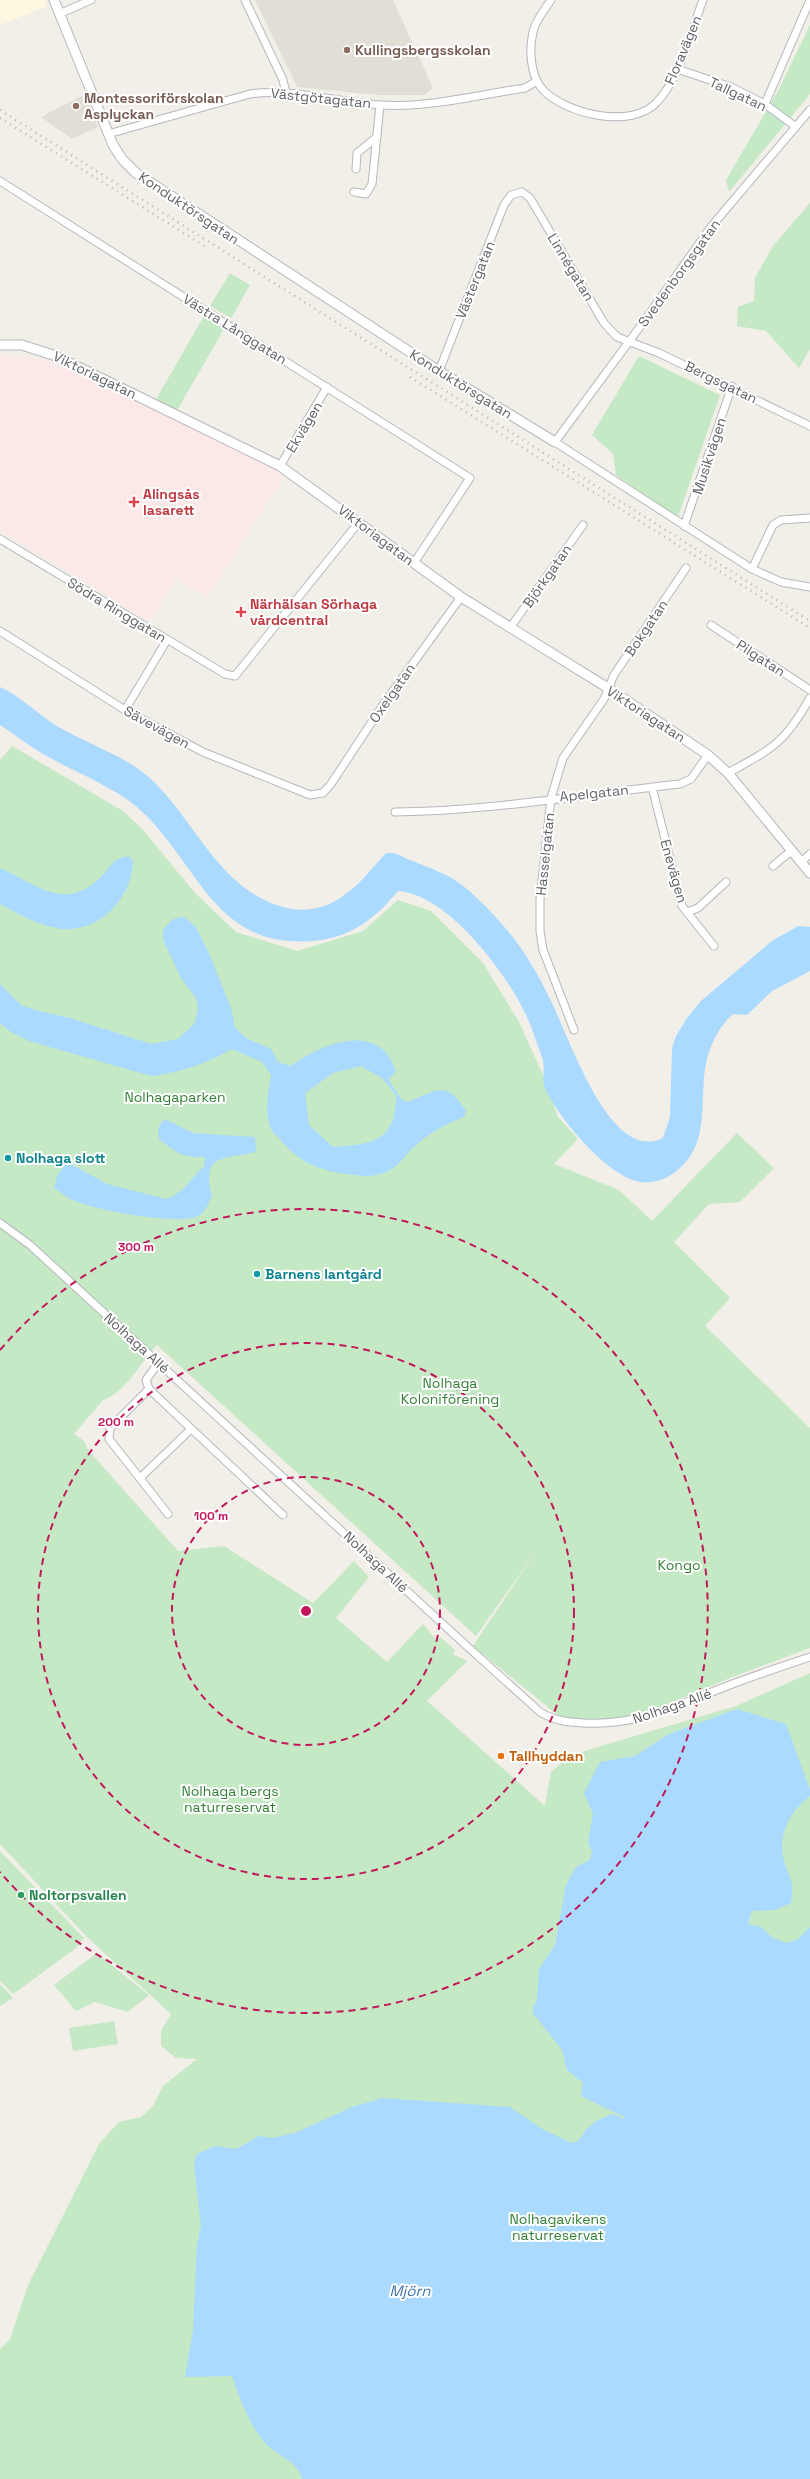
<svg xmlns="http://www.w3.org/2000/svg" width="810" height="2479" viewBox="0 0 810 2479" font-family="'Space Grotesk',sans-serif">
<style>
.commercial{fill:#fef7e0}
.education{fill:#e1ded6}
.medical{fill:#fce8e6}
.green{fill:#c5e8c5}
.water{fill:#aadaff;fill-rule:evenodd}
.lines{fill:none;stroke-linecap:round;stroke-linejoin:round}
.minor-casing{stroke:#b5b8bc;stroke-width:9}
.tertiary-casing{stroke:#b5b8bc;stroke-width:11}
.minor{stroke:#fff;stroke-width:7}
.tertiary{stroke:#fff;stroke-width:9}
.rail{stroke:#b6b7b8;stroke-width:2.5;stroke-dasharray:1 5;stroke-linecap:butt}
.ring{fill:none;stroke:#c2185b;stroke-width:2;stroke-dasharray:7 5}
.education-dot{fill:#8d6e63;stroke:#fff;stroke-width:1.5}
.health-dot{fill:#e0444e;stroke:#fff;stroke-width:1.5}
.culture-dot{fill:#0f9aa8;stroke:#fff;stroke-width:1.5}
.food-dot{fill:#e8710a;stroke:#fff;stroke-width:1.5}
.leisure-dot{fill:#2e9e5b;stroke:#fff;stroke-width:1.5}
.labels{text-anchor:middle;dominant-baseline:central;stroke-width:4;stroke-linejoin:round;paint-order:stroke}
.education-label{font-size:14px;font-weight:bold;fill:#785e54;stroke:#fff;text-anchor:start}
.street-label{font-size:14px;fill:#5f6368;stroke:#fff}
.health-label{font-size:14px;font-weight:bold;fill:#be3a42;stroke:#fff;text-anchor:start}
.park-label{font-size:14px;fill:#348238;stroke:#fff}
.culture-label{font-size:14px;font-weight:bold;fill:#0d838f;stroke:#fff;text-anchor:start}
.food-label{font-size:14px;font-weight:bold;fill:#c56008;stroke:#fff;text-anchor:start}
.leisure-label{font-size:14px;font-weight:bold;fill:#27864d;stroke:#fff;text-anchor:start}
.water-label{font-size:15px;font-style:italic;fill:#4174aa;stroke:#fff}
.centre{fill:#c2185b;stroke:#fff;stroke-width:2}
.ring-label{font-size:12px;text-anchor:middle;font-weight:bold;fill:#c2185b;stroke:#fff;stroke-width:4;stroke-linejoin:round;paint-order:stroke}
</style>
<rect width="100%" height="100%" fill="#f1efe8"/>
<polygon class="commercial" points="0,0 45,0 47,6 0,25"/>
<g class="education">
<polygon points="255,0 393,0 433,88 424,95 377,95 297,87"/>
<polygon points="85,94 98,127 72,139 41,117"/>
</g>
<polygon class="medical" points="0,356 45,359 136,397 286,474 207,597 176,578 150,622 0,530"/>
<g class="green">
<polygon points="810,25 810,94 729,192 726,180 778,91"/>
<polygon points="810,203 810,349 799,368 766,331 737,326 738,307 754,301 755,278 773,246"/>
<polygon points="230,273 250,285 231,318 210,306"/>
<polygon points="204,316 224,329 176,412 155,401"/>
<polygon points="639,356 720,395 678,517 616,475 613,454 592,435"/>
<path d="M12,746L123,811L143,830L195,893L236,932L297,951L363,931L398,900L431,911L483,963L519,1022L543,1075L558,1117L578,1139L554,1164L619,1190L652,1221L737,1133L774,1168L740,1202L709,1204L674,1242L730,1298L705,1326L810,1428V1648L730,1678L637,1717L617,1720L596,1728L579,1726L565,1721L473,1646L537,1550L476,1636L157,1345C142,1360 124,1395 103,1400L74,1434L84,1441L89,1451L178,1551L224,1546L313,1603L354,1561L369,1577L336,1618L387,1662L423,1624L437,1641L440,1637L455,1650L453,1654L467,1661L427,1701L545,1806L551,1772L571,1755L736,1706L810,1673V2479H0V2349L10,2339L28,2285L99,2144L119,2122L141,2117L153,2106L163,2086L197,2059L176,2058L161,2046V2031L171,2014L87,1937L0,1844V760Z"/>
<polygon points="0,1851 84,1938 76,1948 13,1994 0,1981"/>
<polygon points="97,1953 149,1995 128,2012 95,2002 76,2011 54,1985"/>
<polygon points="0,1984 13,1998 0,2006"/>
<polygon points="114,2021 118,2044 73,2051 69,2028"/>
</g>
<g class="water">
<path d="M0,687C21,696 37,714 57,726C90,746 127,755 155,783C198,826 220,889 283,907C303,913 326,909 343,896C360,885 372,868 386,853H394C411,861 429,867 446,875C466,885 486,906 501,923C521,945 537,972 550,999C568,1033 609,1165 663,1138L670,1117L672,1048L676,1036L687,1018L701,1001L772,941L798,926L810,927V971L772,991L747,1015L733,1014C721,1025 713,1039 708,1055C697,1092 713,1139 680,1168C669,1178 656,1184 641,1182C608,1178 557,1116 545,1088C541,1079 546,1067 542,1057C537,1044 533,1030 527,1017C508,975 448,894 398,891C374,920 350,938 312,941C212,949 198,860 137,807C109,784 74,772 43,754C28,745 14,734 0,725Z"/>
<path d="M128,856L133,860C133,896 101,932 63,929C42,927 18,914 0,904V868C35,883 64,913 100,878C112,867 110,860 128,856Z"/>
<path d="M184,917L196,927L208,951L231,1008L235,1027L246,1038L271,1049L278,1062L291,1066C322,1043 381,1020 396,1072L388,1079L401,1099L407,1102C437,1091 446,1079 466,1111L464,1117C445,1124 429,1133 414,1147C405,1155 400,1165 388,1171C373,1178 362,1176 346,1174C318,1170 297,1161 279,1138C276,1135 271,1131 270,1126C264,1111 269,1090 271,1075L262,1062L232,1049C207,1063 180,1073 151,1076L29,1041L11,1032L0,1023V984L21,1005L35,1010L70,1018L151,1044L178,1039L194,1024L198,1010L196,998L181,978L163,939V930L173,919ZM361,1066L382,1078L396,1095C396,1142 373,1144 333,1147L309,1125L305,1093L333,1073Z"/>
<path d="M167,1120L193,1133L255,1137L256,1152C224,1159 201,1153 212,1196C208,1203 206,1212 198,1216C178,1226 96,1210 75,1201C67,1198 60,1192 54,1188L58,1174L67,1162L107,1184L166,1199L174,1196L183,1189L204,1166L205,1157C182,1158 177,1153 159,1139L158,1129L162,1121Z"/>
<path d="M737,1709L786,1724L810,1790V1796C790,1811 777,1835 784,1861C790,1880 795,1882 791,1903L775,1910L752,1911L748,1924L761,1927L773,1938L787,1943L798,1939L810,1927V2479H302C298,2460 276,2456 264,2442C248,2422 240,2399 232,2376L185,2377L193,2330L197,2244L201,2226L194,2164L197,2154L215,2146L236,2149L259,2136L272,2138L295,2133L352,2107L383,2098L510,2107L542,2129L572,2143C583,2140 582,2132 590,2126C596,2120 605,2117 613,2114L623,2119L624,2117L581,2096L583,2083L567,2070L562,2050L532,2012L537,1999L539,1969L555,1945L566,1885L576,1867L590,1860L592,1852L588,1842L593,1814L584,1793L600,1762L635,1756L669,1734Z"/>
</g>
<g class="lines">
<defs>
<g id="minor">
<polyline points="245,0 283,80 286,93"/>
<path d="M551,0C545,9 535,21 533,32C529,49 530,76 543,90C566,114 632,130 657,102C680,78 691,31 703,0"/>
<polyline points="59,14 91,0"/>
<polyline points="677,69 731,87 765,104 796,127"/>
<polyline points="765,104 810,0"/>
<polyline points="810,110 710,228 645,320 555,442 752,569 781,582 810,587"/>
<path d="M108,134L250,94C291,88 338,102 380,105C428,108 478,95 525,88L537,81"/>
<polyline points="356,169 357,153 377,137"/>
<polyline points="0,181 470,478 414,563"/>
<polyline points="354,192 366,194 372,184 380,105"/>
<polyline points="439,371 504,205 511,195 522,192 530,198 604,323 617,337 659,353 810,426"/>
<polyline points="280,466 327,387"/>
<polyline points="684,526 732,386"/>
<polyline points="0,539 225,674 235,676 359,522"/>
<polyline points="752,569 773,525 781,520 810,518"/>
<polyline points="711,625 810,690"/>
<polyline points="510,628 583,525"/>
<polyline points="0,631 125,710 203,752 310,795 323,793 331,784 383,705 461,597"/>
<polyline points="125,710 167,640"/>
<path d="M728,773C773,748 784,744 810,698"/>
<polyline points="652,787 682,906 714,946"/>
<path d="M395,812C491,811 585,794 680,784L691,779L708,755"/>
<polyline points="801,862 810,854"/>
<polyline points="773,866 791,851"/>
<polyline points="687,912 698,908 726,882"/>
<polyline points="574,1030 543,950 540,931 540,899 551,798 563,758 604,699 614,675 686,568"/>
<path d="M0,1223L30,1245L469,1648L540,1712C555,1721 567,1722 584,1723C637,1726 678,1705 727,1686C754,1676 782,1666 810,1657"/>
<polyline points="159,1362 146,1380 149,1389 283,1515"/>
<polyline points="149,1389 110,1428 109,1439 168,1514"/>
<polyline points="140,1478 190,1430"/>
</g>
<g id="tertiary">
<polyline points="54,0 113,145 122,159 136,173 439,371 555,442"/>
<polyline points="0,345 22,345 56,356 280,466 461,597 608,688 708,755 728,773 810,873"/>
</g>
</defs>
<use href="#minor" class="minor-casing"/>
<use href="#tertiary" class="tertiary-casing"/>
<use href="#minor" class="minor"/>
<use href="#tertiary" class="tertiary"/>
<g class="rail">
<polyline points="0,110 810,621"/>
<polyline points="0,118 206,247"/>
<polyline points="410,377 810,628"/>
</g>
</g>
<g class="ring">
<circle cx="306" cy="1611" r="134"/>
<circle cx="306" cy="1611" r="268"/>
<path d="M0 1350A402 402 0 1 1 0 1872"/>
</g>
<g class="education-dot">
<circle cx="347" cy="50" r="4"/>
<circle cx="76" cy="106" r="4"/>
</g>
<g class="health-dot">
<path d="M132 496h4v4h4v4h-4v4h-4v-4h-4v-4h4z"/>
<path d="M239 606h4v4h4v4h-4v4h-4v-4h-4v-4h4z"/>
</g>
<g class="culture-dot">
<circle cx="8" cy="1158" r="4"/>
<circle cx="257" cy="1274" r="4"/>
</g>
<circle class="food-dot" cx="501" cy="1756" r="4"/>
<circle class="leisure-dot" cx="21" cy="1895" r="4"/>
<g class="labels">
<g class="education-label">
<text x="355" y="50">Kullingsbergsskolan</text>
<text x="84" y="98">Montessoriförskolan<tspan x="84" dy="16">Asplyckan</tspan></text>
</g>
<g class="street-label">
<text transform="translate(683 50) rotate(-67)">Floravägen</text>
<text transform="translate(738 94) rotate(25)">Tallgatan</text>
<text transform="translate(321 98) rotate(6)">Västgötagatan</text>
<text transform="translate(189 208) rotate(34)">Konduktörsgatan</text>
<text transform="translate(571 267) rotate(59)">Linnégatan</text>
<text transform="translate(679 273) rotate(-54)">Svedenborgsgatan</text>
<text transform="translate(475 280) rotate(-68)">Västergatan</text>
<text transform="translate(235 329) rotate(32)">Västra Långgatan</text>
<text transform="translate(95 375) rotate(26)">Viktoriagatan</text>
<text transform="translate(721 382) rotate(26)">Bergsgatan</text>
<text transform="translate(461 384) rotate(32)">Konduktörsgatan</text>
<text transform="translate(304 427) rotate(-59)">Ekvägen</text>
<text transform="translate(709 456) rotate(-72)">Musikvägen</text>
<text transform="translate(376 535) rotate(37)">Viktoriagatan</text>
<text transform="translate(547 576) rotate(-55)">Björkgatan</text>
<text transform="translate(117 610) rotate(31)">Södra Ringgatan</text>
<text transform="translate(646 628) rotate(-56)">Bokgatan</text>
<text transform="translate(761 658) rotate(33)">Pilgatan</text>
<text transform="translate(392 693) rotate(-55)">Oxelgatan</text>
<text transform="translate(646 714) rotate(33)">Viktoriagatan</text>
<text transform="translate(157 727) rotate(29)">Sävevägen</text>
<text transform="translate(594 793) rotate(-6)">Apelgatan</text>
<text transform="translate(545 854) rotate(-84)">Hasselgatan</text>
<text transform="translate(674 871) rotate(74)">Enevägen</text>
<text transform="translate(137 1343) rotate(42)">Nolhaga Allé</text>
<text transform="translate(376 1562) rotate(43)">Nolhaga Allé</text>
<text transform="translate(672 1706) rotate(-19)">Nolhaga Allé</text>
</g>
<g class="health-label">
<text x="143" y="494">Alingsås<tspan x="143" dy="16">lasarett</tspan></text>
<text x="250" y="604">Närhälsan Sörhaga<tspan x="250" dy="16">vårdcentral</tspan></text>
</g>
<g class="park-label">
<text x="175" y="1097">Nolhagaparken</text>
<text x="450" y="1383">Nolhaga<tspan x="450" dy="16">Koloniförening</tspan></text>
<text x="679" y="1565">Kongo</text>
<text x="230" y="1791">Nolhaga bergs<tspan x="230" dy="16">naturreservat</tspan></text>
<text x="558" y="2219">Nolhagavikens<tspan x="558" dy="16">naturreservat</tspan></text>
</g>
<g class="culture-label">
<text x="16" y="1158">Nolhaga slott</text>
<text x="265" y="1274">Barnens lantgård</text>
</g>
<g class="food-label">
<text x="509" y="1756">Tallhyddan</text>
</g>
<g class="leisure-label">
<text x="29" y="1895">Noltorpsvallen</text>
</g>
<g class="water-label">
<text x="410" y="2290">Mjörn</text>
</g>
</g>
<circle cx="306" cy="1611" r="6" class="centre"/>
<g class="ring-label">
<text x="136" y="1251">300 m</text>
<text x="116" y="1426">200 m</text>
<text x="211" y="1520">100 m</text>
</g>
</svg>
